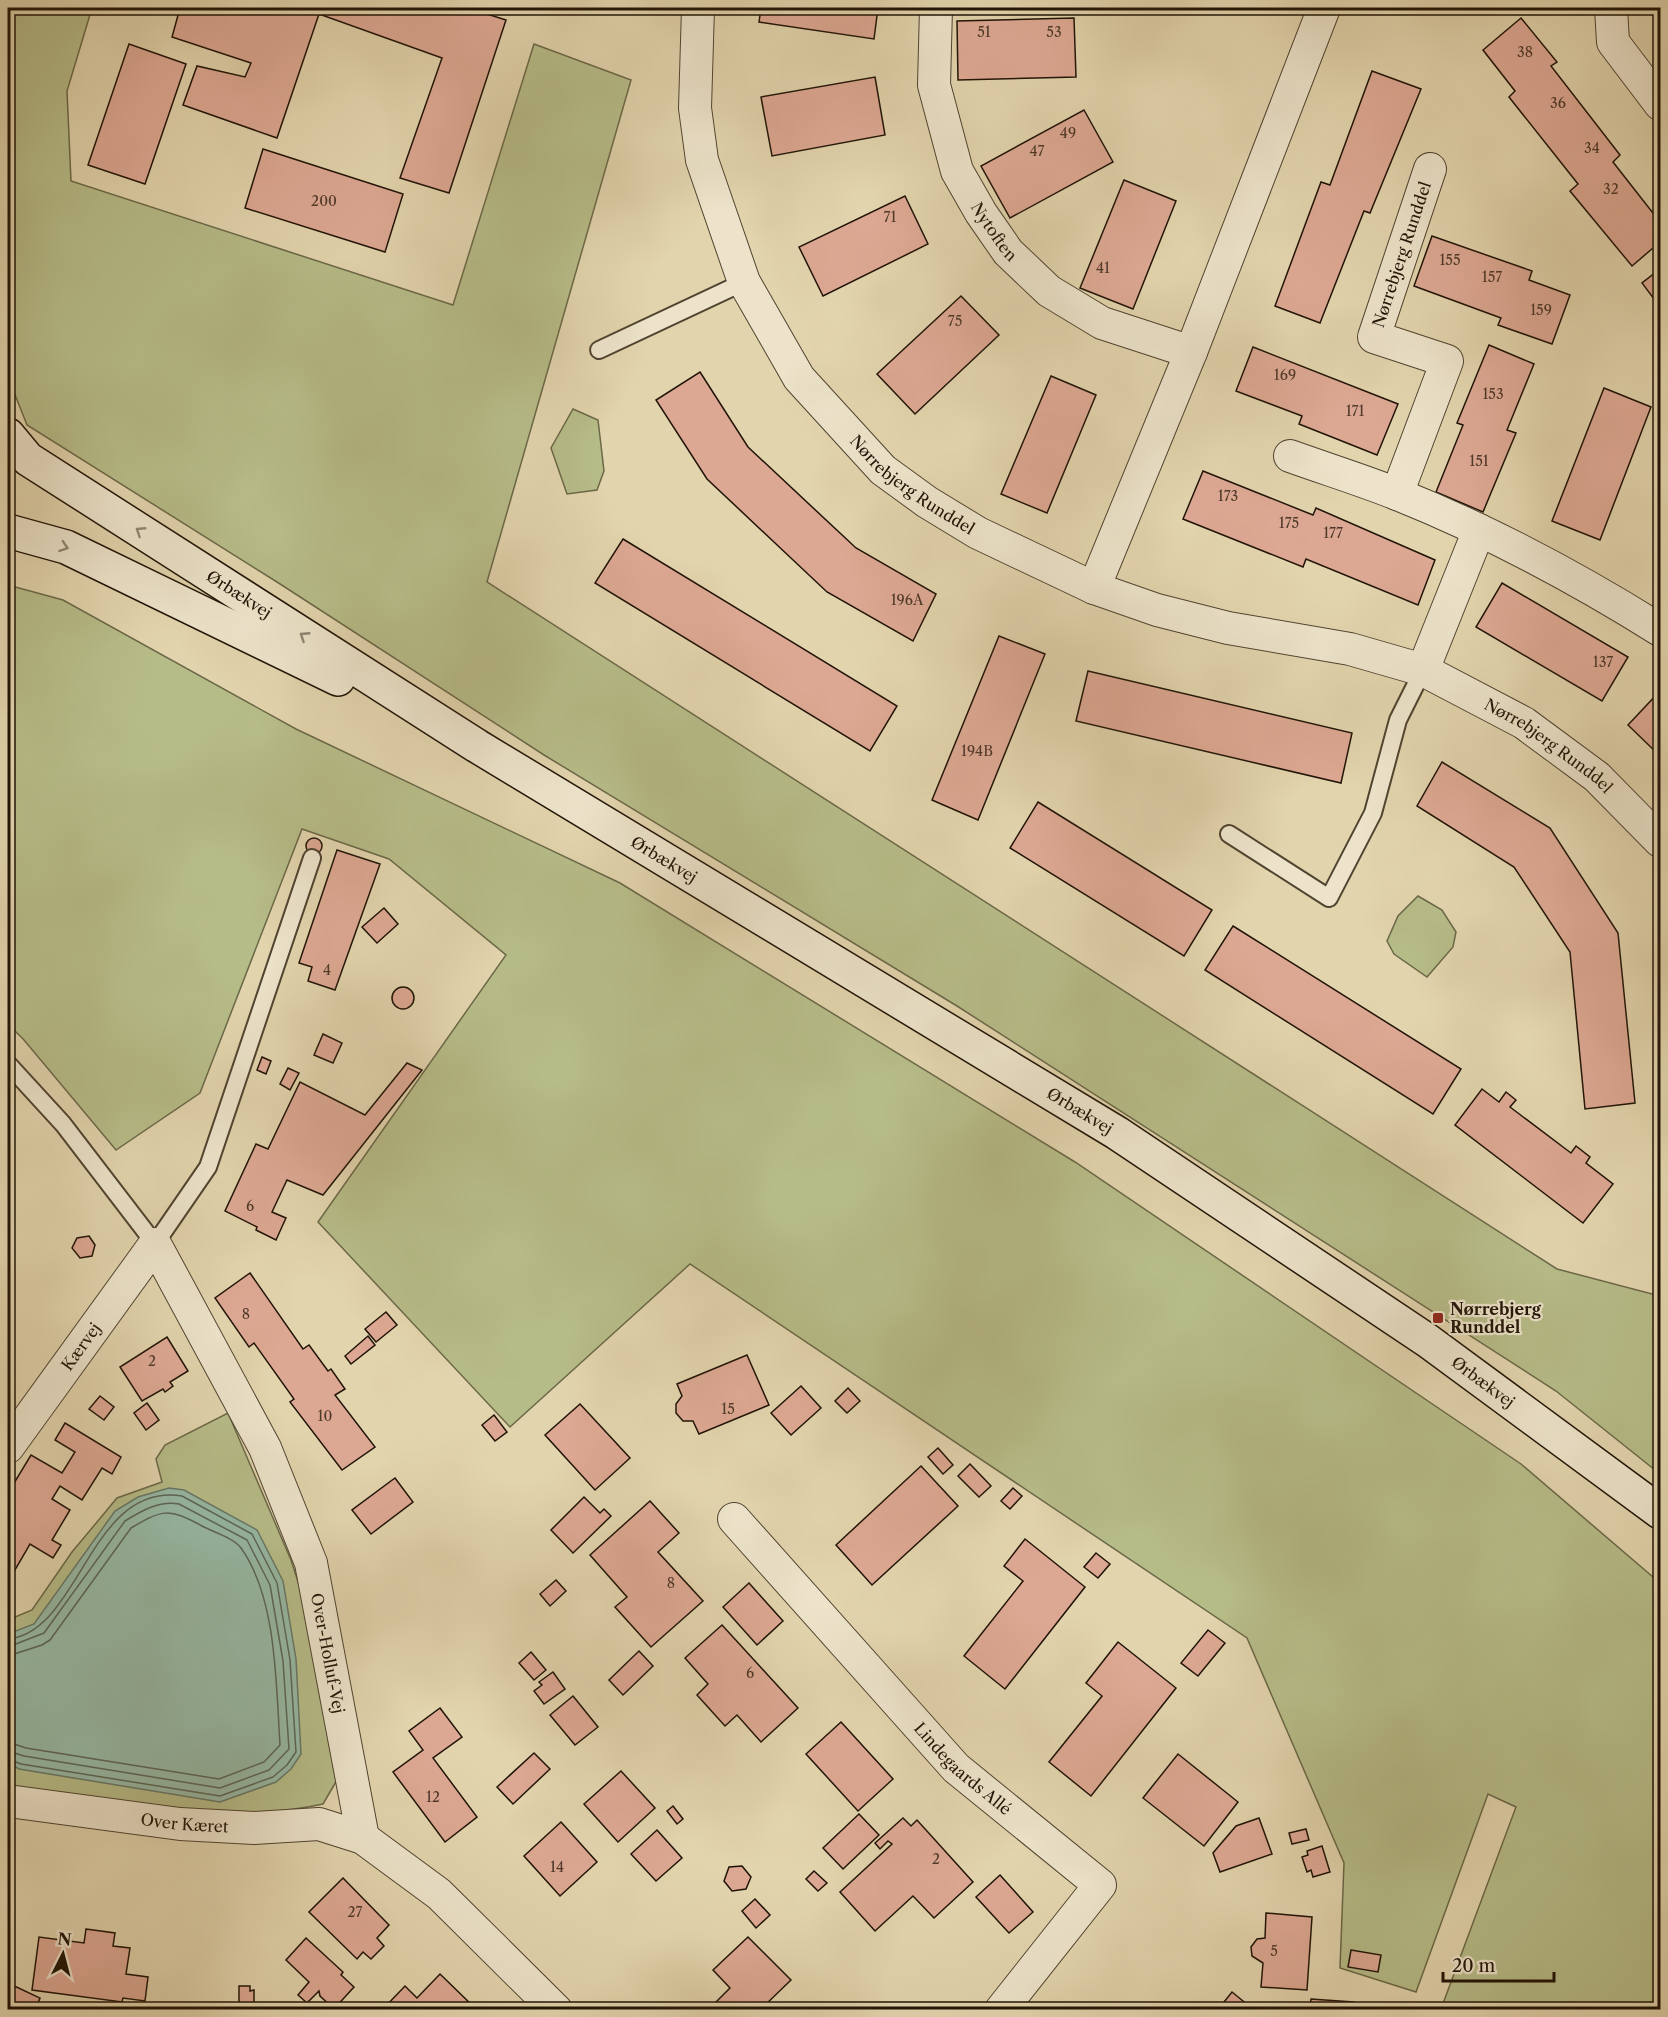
<svg xmlns="http://www.w3.org/2000/svg" width="1668" height="2017" viewBox="0 0 1668 2017" font-family="'Libre Caslon Text',serif">
<style>
.green{fill:#b6bc88;stroke:#6b6848;stroke-width:1.5}
.water{fill:#96b9a5;stroke:#677766;stroke-width:1.5}
.lines{fill:none;stroke-linecap:round;stroke-linejoin:round}
.shore{stroke:#5b6656;stroke-width:1.5}
.building{fill:#dda893;stroke:#201407;stroke-width:1.5}
.lane-casing{stroke:#504430;stroke-width:20}
.street-casing{stroke:#504430;stroke-width:34}
.secondary-casing{stroke:#201407;stroke-width:36}
.lane{stroke:#ece3ca;stroke-width:16}
.street{stroke:#ece3ca;stroke-width:32}
.secondary{stroke:#ece3ca;stroke-width:33}
.oneway{stroke:#908672}
.poi-dot{fill:#8f2418;stroke:#ece3ca;stroke-width:2}
.labels{text-anchor:middle;dominant-baseline:central;stroke-width:4.5;stroke-linejoin:round;paint-order:stroke}
.number-label{font-size:14px;fill:#4f392a}
.street-label{font-size:16px;fill:#201407;stroke:#ece3ca}
.poi-label{font-size:16px;font-weight:bold;fill:#201407;stroke:#ece3ca;text-anchor:start}
</style>
<rect width="100%" height="100%" fill="#e2d4ad"/>
<filter id="stains"><feTurbulence type="fractalNoise" baseFrequency=".00333" numOctaves="4"/><feColorMatrix values="0 0 0 0 .2 0 0 0 0 .09 0 0 0 0 .02 0 0 0 .5 -.17"/></filter>
<radialGradient id="worn" r=".72"><stop offset=".6" stop-color="#630" stop-opacity="0"/><stop offset="1" stop-color="#630" stop-opacity=".3"/></radialGradient>
<g class="green">
<polygon points="8,8 92,8 67,91 71,181 453,305 534,44 631,80 487,582 1557,1269 1660,1296 1660,1474 1556,1391 957,1006 544,755 277,582 27,425 8,377"/>
<polygon points="573,409 598,420 604,471 597,490 567,494 551,448"/>
<polygon points="8,585 63,600 296,729 620,883 1075,1162 1521,1464 1660,1583 1660,2009 1441,2009 1516,1807 1488,1794 1416,1992 1340,1968 1344,1863 1247,1638 690,1264 510,1427 318,1222 506,955 389,859 302,829 200,1093 116,1150 24,1040 8,1024"/>
<polygon points="1418,896 1442,910 1456,932 1453,947 1427,977 1394,954 1387,941 1398,916"/>
<path d="M228,1413L291,1560L302,1594L337,1780L323,1804C227,1826 105,1800 8,1789V1620L32,1610L72,1552L117,1498L162,1482L156,1459L165,1445Z"/>
</g>
<polygon class="water" points="169,1488 184,1490 257,1530 283,1581 296,1659 301,1754 291,1769 276,1782 220,1802 19,1769 8,1763 8,1634 34,1624 115,1511 138,1497"/>
<g class="lines">
<g class="shore">
<path d="M8,1639C81,1632 89,1482 182,1496L252,1534L277,1583L290,1660L296,1752L287,1765L273,1777L220,1796L21,1764L8,1759"/>
<path d="M8,1647L44,1633L125,1521C141,1511 160,1500 179,1504L247,1540L270,1585L283,1661L289,1749L269,1770L220,1788L24,1756L8,1751"/>
<path d="M8,1656L42,1645L50,1640L131,1528C163,1509 169,1508 202,1526C213,1532 234,1538 241,1548C277,1598 276,1685 280,1745L264,1762L219,1779L26,1748L8,1742"/>
</g>
</g>
<g class="building">
<polygon points="180,8 468,8 506,20 449,193 400,178 442,58 319,14 277,138 183,105 197,66 245,77 251,63 172,37"/>
<polygon points="761,8 878,8 874,39 759,22"/>
<polygon points="1074,18 1076,77 958,80 957,21"/>
<polygon points="1521,18 1557,62 1551,66 1620,155 1613,162 1660,222 1660,242 1632,266 1570,191 1578,184 1509,97 1515,91 1483,50"/>
<polygon points="129,44 186,64 145,184 88,165"/>
<polygon points="1372,71 1421,89 1370,213 1364,211 1320,323 1275,306 1321,182 1330,185"/>
<polygon points="875,77 885,135 772,156 761,97"/>
<polygon points="1084,110 1113,162 1010,218 981,166"/>
<polygon points="263,149 403,194 385,252 245,208"/>
<polygon points="1124,180 1176,201 1133,309 1080,288"/>
<polygon points="905,196 928,244 823,296 799,247"/>
<polygon points="1432,236 1532,271 1529,280 1570,295 1552,344 1498,325 1501,318 1414,286"/>
<polygon points="1660,269 1660,307 1642,283"/>
<polygon points="961,296 999,335 915,414 877,374"/>
<polygon points="1489,345 1534,364 1507,430 1516,433 1483,512 1436,492 1463,425 1457,423"/>
<polygon points="1253,347 1398,404 1377,455 1299,424 1302,416 1236,391"/>
<polygon points="700,372 748,447 856,548 936,594 913,641 827,592 707,479 656,400"/>
<polygon points="1051,376 1096,395 1047,513 1001,494"/>
<polygon points="1604,388 1651,407 1600,540 1552,521"/>
<polygon points="1203,471 1313,515 1316,508 1435,560 1418,605 1306,559 1303,567 1183,519"/>
<polygon points="623,539 897,706 870,751 595,583"/>
<polygon points="1502,583 1628,657 1602,701 1476,627"/>
<polygon points="999,636 1045,654 978,820 932,800"/>
<polygon points="1088,671 1352,733 1341,783 1076,721"/>
<polygon points="1660,691 1660,756 1628,725"/>
<polygon points="1442,762 1550,828 1618,933 1635,1103 1585,1109 1570,952 1514,867 1417,806"/>
<polygon points="1038,802 1212,910 1184,956 1010,848"/>
<circle cx="314" cy="846" r="8"/>
<polygon points="337,850 380,864 335,990 308,981 312,967 299,963"/>
<polygon points="384,908 398,924 377,943 362,927"/>
<polygon points="1233,926 1461,1069 1433,1114 1205,970"/>
<circle cx="403" cy="998" r="11"/>
<polygon points="323,1034 342,1043 333,1063 314,1055"/>
<polygon points="262,1057 271,1061 266,1074 257,1070"/>
<polygon points="407,1063 422,1070 323,1195 287,1180 272,1212 286,1218 276,1240 256,1230 257,1227 225,1211 256,1144 268,1149 300,1082 365,1115"/>
<polygon points="288,1068 299,1073 290,1090 280,1084"/>
<polygon points="1482,1089 1499,1102 1506,1092 1516,1100 1510,1107 1571,1153 1576,1146 1590,1157 1586,1163 1613,1184 1583,1223 1455,1125"/>
<polygon points="89,1236 95,1245 92,1256 80,1258 72,1248 77,1238"/>
<polygon points="250,1273 303,1349 309,1345 328,1371 331,1369 345,1389 335,1395 375,1447 342,1470 290,1402 294,1399 254,1343 249,1347 215,1298"/>
<polygon points="386,1312 397,1325 376,1342 365,1329"/>
<polygon points="368,1336 375,1345 351,1364 345,1356"/>
<polygon points="167,1337 188,1371 170,1382 173,1386 165,1392 163,1389 142,1401 120,1367"/>
<polygon points="747,1355 769,1405 699,1434 693,1421 683,1421 676,1413 676,1404 682,1396 677,1384"/>
<polygon points="801,1386 821,1408 791,1435 771,1413"/>
<polygon points="848,1388 860,1401 847,1413 835,1401"/>
<polygon points="100,1396 114,1407 104,1420 89,1409"/>
<polygon points="147,1403 159,1420 146,1430 134,1413"/>
<polygon points="580,1404 630,1458 595,1490 545,1435"/>
<polygon points="494,1415 507,1432 495,1441 482,1425"/>
<polygon points="65,1423 121,1457 112,1474 102,1468 82,1500 60,1486 52,1499 70,1510 52,1540 61,1545 53,1558 30,1544 8,1582 8,1493 31,1455 62,1473 75,1452 55,1440"/>
<polygon points="938,1448 953,1465 943,1474 928,1457"/>
<polygon points="970,1464 991,1486 979,1497 958,1476"/>
<polygon points="921,1466 958,1506 872,1585 836,1545"/>
<polygon points="395,1478 413,1502 371,1534 352,1510"/>
<polygon points="1013,1488 1022,1496 1010,1509 1001,1501"/>
<polygon points="584,1497 600,1513 604,1509 611,1516 573,1553 551,1530"/>
<polygon points="650,1501 679,1533 658,1552 703,1601 651,1647 615,1607 627,1597 590,1555"/>
<polygon points="1025,1539 1085,1587 1005,1689 964,1656 1023,1581 1004,1566"/>
<polygon points="1096,1553 1110,1564 1098,1578 1084,1567"/>
<polygon points="556,1580 566,1591 550,1606 540,1594"/>
<polygon points="749,1583 783,1621 757,1645 723,1607"/>
<polygon points="722,1625 798,1708 761,1742 737,1715 725,1726 697,1695 708,1684 685,1658"/>
<polygon points="1208,1630 1225,1643 1198,1676 1181,1663"/>
<polygon points="1118,1642 1176,1688 1091,1796 1049,1762 1102,1696 1086,1683"/>
<polygon points="639,1651 653,1666 623,1695 609,1680"/>
<polygon points="531,1652 546,1670 534,1680 519,1663"/>
<polygon points="553,1672 565,1689 544,1704 534,1691 542,1685 539,1682"/>
<polygon points="573,1696 598,1727 575,1745 550,1715"/>
<polygon points="440,1708 462,1737 433,1758 477,1817 445,1842 393,1772 423,1750 409,1731"/>
<polygon points="841,1722 893,1779 858,1811 806,1754"/>
<polygon points="534,1753 550,1769 513,1804 497,1787"/>
<polygon points="1178,1754 1238,1802 1204,1846 1143,1798"/>
<polygon points="621,1771 655,1808 618,1842 584,1804"/>
<polygon points="673,1806 683,1819 677,1824 667,1811"/>
<polygon points="859,1814 879,1835 843,1869 823,1848"/>
<polygon points="903,1818 911,1826 917,1820 973,1882 934,1918 913,1896 875,1931 840,1892 892,1844 888,1841 880,1849 875,1843"/>
<polygon points="1259,1818 1272,1854 1220,1872 1213,1853 1236,1826"/>
<polygon points="561,1822 597,1862 560,1896 524,1856"/>
<polygon points="1306,1829 1309,1840 1292,1844 1289,1833"/>
<polygon points="657,1830 682,1858 656,1881 631,1854"/>
<polygon points="1322,1846 1330,1872 1313,1877 1311,1870 1307,1872 1302,1857 1308,1855 1307,1851"/>
<polygon points="742,1866 751,1877 746,1889 732,1891 724,1881 729,1867"/>
<polygon points="814,1871 827,1883 818,1891 806,1879"/>
<polygon points="1000,1875 1033,1912 1009,1933 976,1897"/>
<polygon points="343,1878 389,1925 377,1938 384,1946 371,1959 363,1952 357,1959 309,1912"/>
<polygon points="755,1899 770,1915 756,1928 742,1911"/>
<polygon points="1266,1913 1312,1917 1307,1990 1261,1987 1263,1963 1252,1956 1251,1947 1257,1939 1265,1938"/>
<polygon points="86,1929 115,1933 113,1946 130,1948 126,1974 148,1977 145,2001 123,1998 122,2002 32,1990 39,1937 84,1943"/>
<polygon points="748,1937 791,1980 760,2010 708,2010 730,1988 713,1970"/>
<polygon points="306,1938 343,1972 341,1975 354,1987 334,2009 320,1996 319,1991 307,2003 298,1995 309,1982 286,1960"/>
<polygon points="1351,1950 1381,1955 1378,1972 1348,1967"/>
<polygon points="440,1974 477,2010 383,2009 405,1986 417,1998"/>
<polygon points="8,1983 40,1998 35,2010 8,2010"/>
<polygon points="239,1986 250,1986 250,1991 254,1990 254,2003 250,2003 250,2008 239,2008"/>
<polygon points="1232,1992 1254,2010 1223,2010 1220,2007"/>
<polygon points="1311,1999 1353,2002 1352,2010 1310,2010"/>
</g>
<g class="lines">
<defs>
<g id="lane">
<polyline points="599,350 744,282"/>
<polyline points="1229,834 1329,898 1373,813 1398,720 1423,670"/>
<polyline points="8,1064 63,1124 155,1244 208,1167 312,858"/>
</g>
<g id="street">
<path id="s1" d="M698,8L695,108L702,160L744,282L799,378L883,470L927,502L978,533L1094,588L1157,610L1228,628L1350,649L1423,670L1524,723L1597,777L1660,841"/>
<path id="s2" d="M936,8L934,85L957,171L981,213L1008,252L1049,291L1102,323L1191,352"/>
<polyline points="1611,8 1613,42 1660,104"/>
<path d="M1290,456C1326,469 1362,480 1397,494C1489,531 1577,578 1660,630"/>
<path id="s3" d="M1397,494L1447,361L1374,337L1430,169"/>
<polyline points="1094,588 1191,352 1324,8"/>
<polyline points="1423,670 1479,530"/>
<path id="s4" d="M8,1447L155,1244L265,1448L311,1563L363,1838"/>
<path id="s5" d="M734,1519L956,1768L1100,1885L1001,2010"/>
<path id="s6" d="M8,1801L180,1824L254,1828L319,1824L363,1838L439,1894L556,2010"/>
</g>
<g id="secondary">
<path id="s7" d="M8,435L28,459L477,746L1117,1133L1428,1341L1660,1512"/>
<polyline points="8,531 66,547 338,679"/>
</g>
</defs>
<use href="#lane" class="lane-casing"/>
<use href="#street" class="street-casing"/>
<use href="#secondary" class="secondary-casing"/>
<use href="#lane" class="lane"/>
<use href="#street" class="street"/>
<use href="#secondary" class="secondary"/>
</g>
<defs><path id="oneway-chevron" d="M-2-3.5L2.5 0L-2 3.5" fill="none" stroke-width="1.6" stroke-linecap="round" stroke-linejoin="round" transform="scale(1.5)"/></defs>
<g class="oneway">
<use href="#oneway-chevron" transform="translate(140 531) rotate(-147)"/>
<use href="#oneway-chevron" transform="translate(64 547) rotate(19)"/>
<use href="#oneway-chevron" transform="translate(304 636) rotate(-147)"/>
</g>
<rect class="poi-dot" x="1432" y="1312" width="12" height="12" rx="3"/>
<g class="labels">
<g class="number-label">
<text x="984" y="32">51</text>
<text x="1054" y="32">53</text>
<text x="1525" y="52">38</text>
<text x="1558" y="103">36</text>
<text x="1068" y="133">49</text>
<text x="1592" y="148">34</text>
<text x="1037" y="151">47</text>
<text x="1611" y="189">32</text>
<text x="324" y="201">200</text>
<text x="890" y="217">71</text>
<text x="1450" y="260">155</text>
<text x="1103" y="268">41</text>
<text x="1492" y="277">157</text>
<text x="1541" y="310">159</text>
<text x="955" y="321">75</text>
<text x="1285" y="375">169</text>
<text x="1493" y="394">153</text>
<text x="1355" y="411">171</text>
<text x="1479" y="461">151</text>
<text x="1228" y="496">173</text>
<text x="1289" y="523">175</text>
<text x="1333" y="533">177</text>
<text x="907" y="600">196A</text>
<text x="1603" y="662">137</text>
<text x="977" y="751">194B</text>
<text x="327" y="970">4</text>
<text x="250" y="1206">6</text>
<text x="246" y="1314">8</text>
<text x="152" y="1361">2</text>
<text x="728" y="1409">15</text>
<text x="325" y="1416">10</text>
<text x="671" y="1583">8</text>
<text x="750" y="1673">6</text>
<text x="433" y="1797">12</text>
<text x="936" y="1859">2</text>
<text x="557" y="1867">14</text>
<text x="355" y="1912">27</text>
<text x="1274" y="1951">5</text>
</g>
<g class="street-label">
<text stroke="none"><textPath href="#s2" startOffset="237">Nytoften</textPath></text>
<text stroke="none"><textPath href="#s3" startOffset="306">Nørrebjerg Runddel</textPath></text>
<text stroke="none"><textPath href="#s1" startOffset="549">Nørrebjerg Runddel</textPath></text>
<text stroke="none"><textPath href="#s7" startOffset="282">Ørbækvej</textPath></text>
<text stroke="none"><textPath href="#s1" startOffset="1246">Nørrebjerg Runddel</textPath></text>
<text stroke="none"><textPath href="#s7" startOffset="783">Ørbækvej</textPath></text>
<text stroke="none"><textPath href="#s7" startOffset="1269">Ørbækvej</textPath></text>
<text stroke="none"><textPath href="#s4" startOffset="124">Kærvej</textPath></text>
<text stroke="none"><textPath href="#s7" startOffset="1755">Ørbækvej</textPath></text>
<text stroke="none"><textPath href="#s4" startOffset="698">Over-Holluf-Vej</textPath></text>
<text stroke="none"><textPath href="#s5" startOffset="339">Lindegaards Allé</textPath></text>
<text stroke="none"><textPath href="#s6" startOffset="178">Over Kæret</textPath></text>
</g>
<g class="poi-label">
<text x="1450" y="1309">Nørrebjerg<tspan x="1450" dy="18">Runddel</tspan></text>
</g>
</g>
<rect width="1668" height="2017" fill="none" stroke="#e2d4ad" stroke-width="30"/>
<rect x="9" y="9" width="1650" height="1999" fill="none" stroke="#201407" stroke-width="3"/>
<rect x="15" y="15" width="1638" height="1987" fill="none" stroke="#201407" stroke-width="1.5"/>
<g transform="translate(63 1954) rotate(6)" stroke="#ece3ca" stroke-width="4.5" paint-order="stroke">
<path d="M0-4.5L10 22L0 15L-10 22Z" fill="#201407"/>
<text y="-9" font-size="16" font-weight="bold" text-anchor="middle" fill="#201407">N</text>
</g>
<path d="M1443 1972v9h111v-9" fill="none" stroke="#201407" stroke-width="3"/>
<text x="1452" y="1972" font-size="18" fill="#201407" stroke="#ece3ca" stroke-width="4.5" paint-order="stroke">20 m</text>
<rect width="100%" height="100%" filter="url(#stains)"/>
<rect width="100%" height="100%" fill="url(#worn)"/>
</svg>
